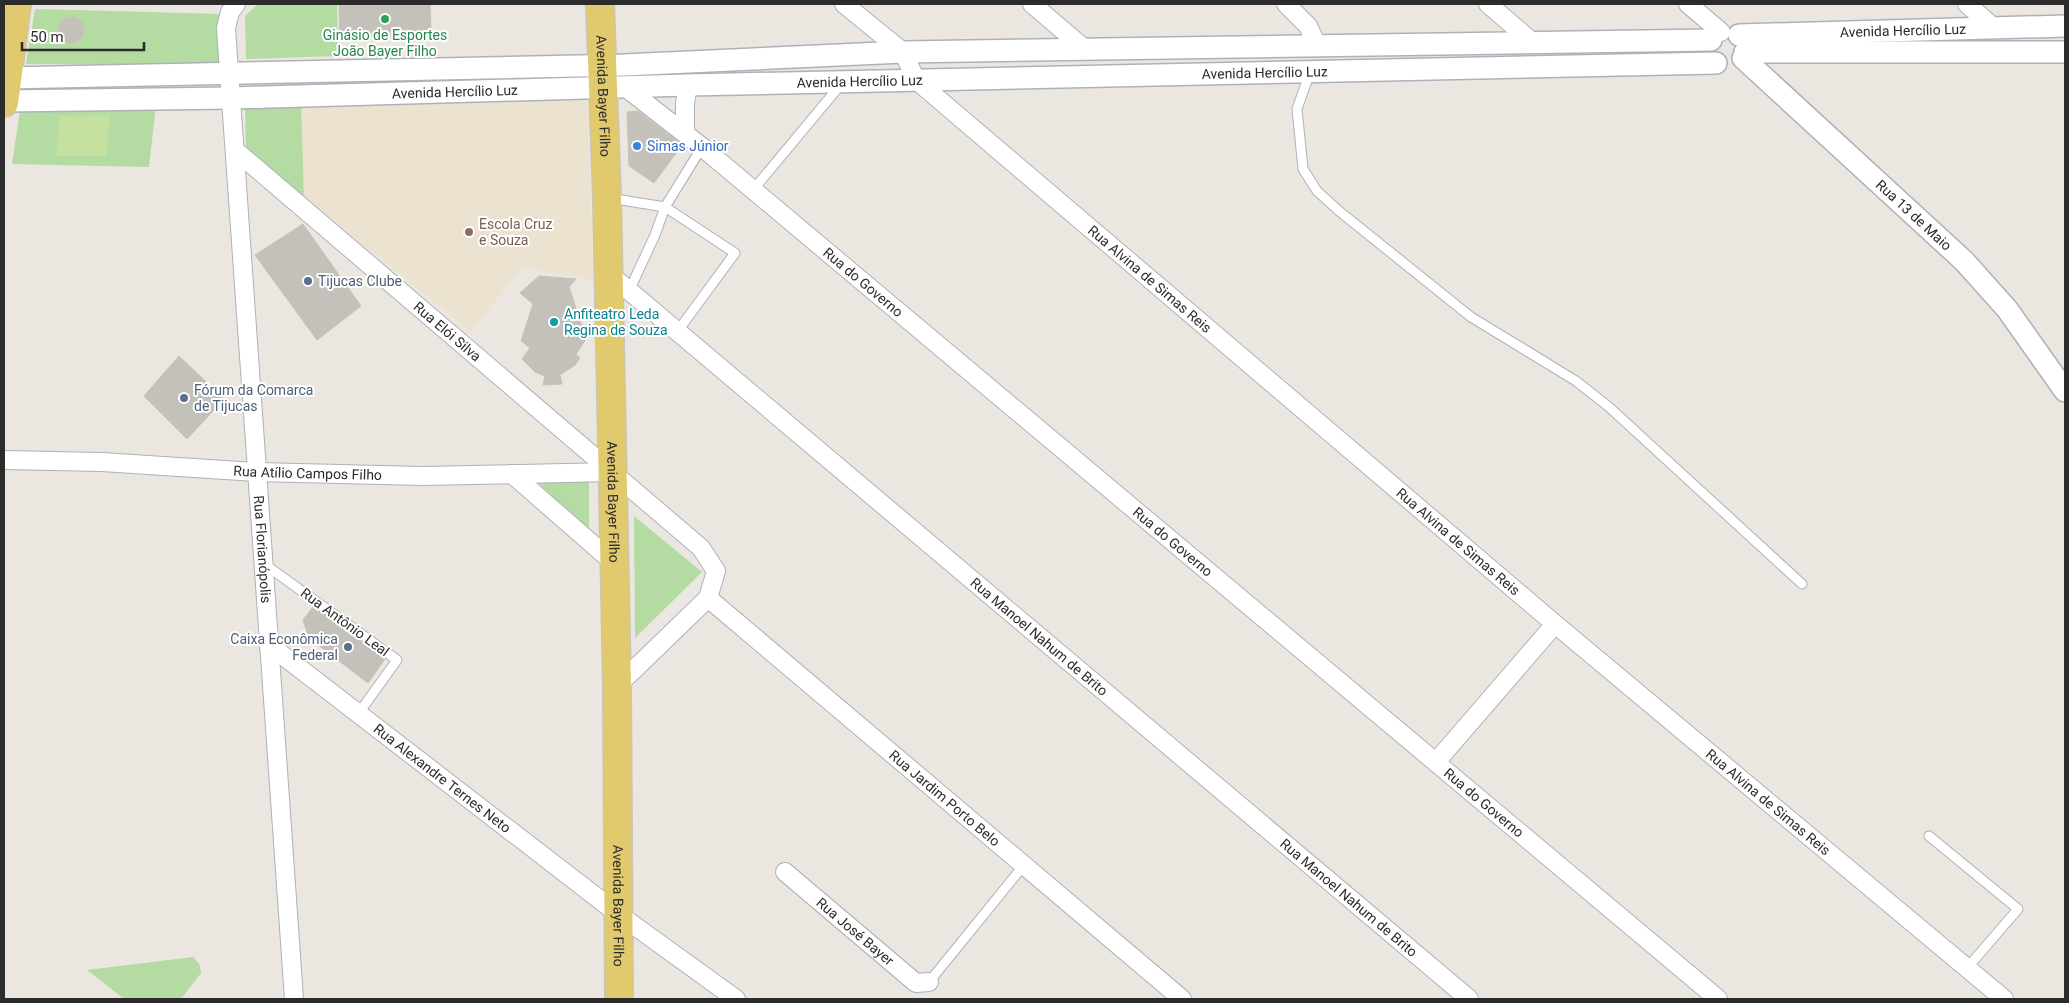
<svg xmlns="http://www.w3.org/2000/svg" width="2069" height="1003" viewBox="0 0 2069 1003" font-family="Roboto,sans-serif">
<style>
.education{fill:#ebe3d0}
.green{fill:#b4dba2}
.pitch{fill:#c4e19f}
.building{fill:#c4c0ba;stroke:#c7c2b9}
.lines{fill:none;stroke-linecap:round;stroke-linejoin:round}
.service-casing{stroke:#afb1ba;stroke-width:11}
.minor-casing{stroke:#afb1ba;stroke-width:20}
.tertiary-casing{stroke:#afb1ba;stroke-width:24}
.primary-casing{stroke:#c4c4c4;stroke-width:30}
.service{stroke:#fff;stroke-width:9}
.minor{stroke:#fff;stroke-width:18}
.tertiary{stroke:#fff;stroke-width:21}
.primary{stroke:#e1c96e;stroke-width:28}
.leisure-dot{fill:#2e9e5b;stroke:#fff;stroke-width:2}
.shop-dot{fill:#3f7fe0;stroke:#fff;stroke-width:2}
.education-dot{fill:#8d6e63;stroke:#fff;stroke-width:2}
.service-dot{fill:#5c6f8a;stroke:#fff;stroke-width:2}
.culture-dot{fill:#0f9aa8;stroke:#fff;stroke-width:2}
.labels{text-anchor:middle;dominant-baseline:central;stroke-width:4;stroke-linejoin:round;paint-order:stroke}
.street-label{font-size:14px;fill:#2b2b2b;stroke:#fff}
.leisure-label{font-size:14px;fill:#27864d;stroke:#fff}
.shop-label{font-size:14px;fill:#366cbe;stroke:#fff;text-anchor:start}
.education-label{font-size:14px;fill:#785e54;stroke:#fff;text-anchor:start}
.service-label{font-size:14px;fill:#4e5e75;stroke:#fff;text-anchor:start}
.culture-label{font-size:14px;fill:#0d838f;stroke:#fff;text-anchor:start}
</style>
<rect width="100%" height="100%" fill="#ebe6df"/>
<polygon class="education" points="587,99 593,280 523,267 470,331 304,197 301,102"/>
<g class="green">
<polygon points="258,4 337,4 338,56 246,59 245,16"/>
<polygon points="35,9 223,14 219,65 26,64"/>
<polygon points="301,102 304,197 246,150 245,104"/>
<polygon points="21,104 156,105 149,167 12,164"/>
<polygon points="589,478 589,530 538,483"/>
<polygon points="634,516 702,572 635,638"/>
<polygon points="193,957 200,965 201,973 181,999 124,999 87,970"/>
</g>
<polygon class="pitch" points="110,115 106,156 56,156 60,116"/>
<g class="building">
<polygon points="339,4 430,4 431,34 340,38"/>
<circle cx="71" cy="30" r="13"/>
<polygon points="638,111 682,145 654,183 629,166 627,112"/>
<polygon points="303,224 361,306 317,340 255,255"/>
<polygon points="539,276 576,279 569,287 586,339 576,354 580,358 575,365 560,375 562,384 543,385 545,376 535,372 522,359 530,348 521,341 533,304 520,293"/>
<polygon points="179,356 224,399 187,439 144,396"/>
<polygon points="313,607 385,659 368,683 309,638 303,620"/>
</g>
<g class="lines">
<defs>
<g id="service">
<polyline points="1310,72 1297,109 1303,169 1317,191 1339,211 1471,317 1576,381 1609,407 1802,584"/>
<polyline points="753,190 842,83"/>
<polyline points="609,198 665,207 702,147"/>
<polyline points="629,291 655,235 665,207 735,253 677,332"/>
<polyline points="263,563 397,660 358,714"/>
<polyline points="1929,836 2018,909 1968,967"/>
<polyline points="929,982 1024,865"/>
</g>
<g id="minor">
<path id="s1" d="M236,4L230,12L226,28L294,999"/>
<path id="s2" d="M844,4L903,52L916,80L1555,624L2004,999"/>
<polyline points="1032,4 1086,50"/>
<polyline points="1286,4 1308,26 1317,45"/>
<polyline points="1488,4 1531,41"/>
<polyline points="1688,4 1721,32"/>
<polyline points="1967,4 1994,28"/>
<path id="s3" d="M625,87L702,147L1718,999"/>
<polyline points="685,133 685,103 688,85"/>
<path id="s4" d="M236,151L701,548L716,571L708,598L617,686"/>
<path id="s5" d="M608,273L1469,999"/>
<path id="s6" d="M4,460L102,462L256,472L423,476L612,472"/>
<polyline points="512,474 614,563"/>
<path id="s7" d="M708,598L1182,999"/>
<path id="s8" d="M268,644L617,913L736,999"/>
<polyline points="1436,762 1555,624"/>
<path id="s9" d="M785,872L916,983L929,982"/>
</g>
<g id="tertiary">
<path id="s10" d="M1739,35L2065,26"/>
<polyline points="1745,52 2065,52"/>
<path id="s11" d="M1743,58L1964,261L2007,309L2065,391"/>
<polyline points="7,78 624,65 903,52 1711,40"/>
<path id="s12" d="M4,101L232,98L688,85L1716,63"/>
</g>
<g id="primary">
<path id="s13" d="M600,4L607,198L617,686L619,999"/>
<polyline points="4,103 17,4"/>
</g>
</defs>
<use href="#service" class="service-casing"/>
<use href="#minor" class="minor-casing"/>
<use href="#tertiary" class="tertiary-casing"/>
<use href="#primary" class="primary-casing"/>
<use href="#service" class="service"/>
<use href="#minor" class="minor"/>
<use href="#tertiary" class="tertiary"/>
<use href="#primary" class="primary"/>
</g>
<circle class="leisure-dot" cx="385" cy="19" r="5"/>
<circle class="shop-dot" cx="637" cy="146" r="5"/>
<circle class="education-dot" cx="469" cy="232" r="5"/>
<g class="service-dot">
<circle cx="308" cy="281" r="5"/>
<circle cx="184" cy="398" r="5"/>
<circle cx="348" cy="647" r="5"/>
</g>
<circle class="culture-dot" cx="554" cy="322" r="5"/>
<g class="labels">
<g class="street-label">
<text stroke="none"><textPath href="#s10" startOffset="164">Avenida Hercílio Luz</textPath></text>
<text stroke="none"><textPath href="#s12" startOffset="1261">Avenida Hercílio Luz</textPath></text>
<text stroke="none"><textPath href="#s12" startOffset="856">Avenida Hercílio Luz</textPath></text>
<text stroke="none"><textPath href="#s12" startOffset="451">Avenida Hercílio Luz</textPath></text>
<text stroke="none"><textPath href="#s13" startOffset="92">Avenida Bayer Filho</textPath></text>
<text stroke="none"><textPath href="#s11" startOffset="232">Rua 13 de Maio</textPath></text>
<text stroke="none"><textPath href="#s2" startOffset="414">Rua Alvina de Simas Reis</textPath></text>
<text stroke="none"><textPath href="#s3" startOffset="308">Rua do Governo</textPath></text>
<text stroke="none"><textPath href="#s4" startOffset="278">Rua Elói Silva</textPath></text>
<text stroke="none"><textPath href="#s6" startOffset="304">Rua Atílio Campos Filho</textPath></text>
<text stroke="none"><textPath href="#s13" startOffset="498">Avenida Bayer Filho</textPath></text>
<text stroke="none"><textPath href="#s2" startOffset="819">Rua Alvina de Simas Reis</textPath></text>
<text stroke="none"><textPath href="#s3" startOffset="712">Rua do Governo</textPath></text>
<text stroke="none"><textPath href="#s1" startOffset="549">Rua Florianópolis</textPath></text>
<text transform="translate(345 622) rotate(36)">Rua Antônio Leal</text>
<text stroke="none"><textPath href="#s5" startOffset="564">Rua Manoel Nahum de Brito</textPath></text>
<text stroke="none"><textPath href="#s8" startOffset="220">Rua Alexandre Ternes Neto</textPath></text>
<text stroke="none"><textPath href="#s7" startOffset="310">Rua Jardim Porto Belo</textPath></text>
<text stroke="none"><textPath href="#s3" startOffset="1118">Rua do Governo</textPath></text>
<text stroke="none"><textPath href="#s2" startOffset="1224">Rua Alvina de Simas Reis</textPath></text>
<text stroke="none"><textPath href="#s5" startOffset="969">Rua Manoel Nahum de Brito</textPath></text>
<text stroke="none"><textPath href="#s13" startOffset="902">Avenida Bayer Filho</textPath></text>
<text stroke="none"><textPath href="#s9" startOffset="92">Rua José Bayer</textPath></text>
</g>
<g class="leisure-label">
<text x="385" y="35">Ginásio de Esportes<tspan x="385" dy="16">João Bayer Filho</tspan></text>
</g>
<g class="shop-label">
<text x="647" y="146">Simas Júnior</text>
</g>
<g class="education-label">
<text x="479" y="224">Escola Cruz<tspan x="479" dy="16">e Souza</tspan></text>
</g>
<g class="service-label">
<text x="318" y="281">Tijucas Clube</text>
<text x="194" y="390">Fórum da Comarca<tspan x="194" dy="16">de Tijucas</tspan></text>
<text x="338" y="639" text-anchor="end">Caixa Econômica<tspan x="338" dy="16">Federal</tspan></text>
</g>
<g class="culture-label">
<text x="564" y="314">Anfiteatro Leda<tspan x="564" dy="16">Regina de Souza</tspan></text>
</g>
</g>
<rect width="2069" height="1003" fill="none" stroke="#2b2b2b" stroke-width="10"/>
<path d="M22 42v8h122v-8" fill="none" stroke="#2b2b2b" stroke-width="2.5"/>
<text x="30" y="42" font-size="15" fill="#2b2b2b" stroke="#ffffff" stroke-width="4" paint-order="stroke">50 m</text>
</svg>
